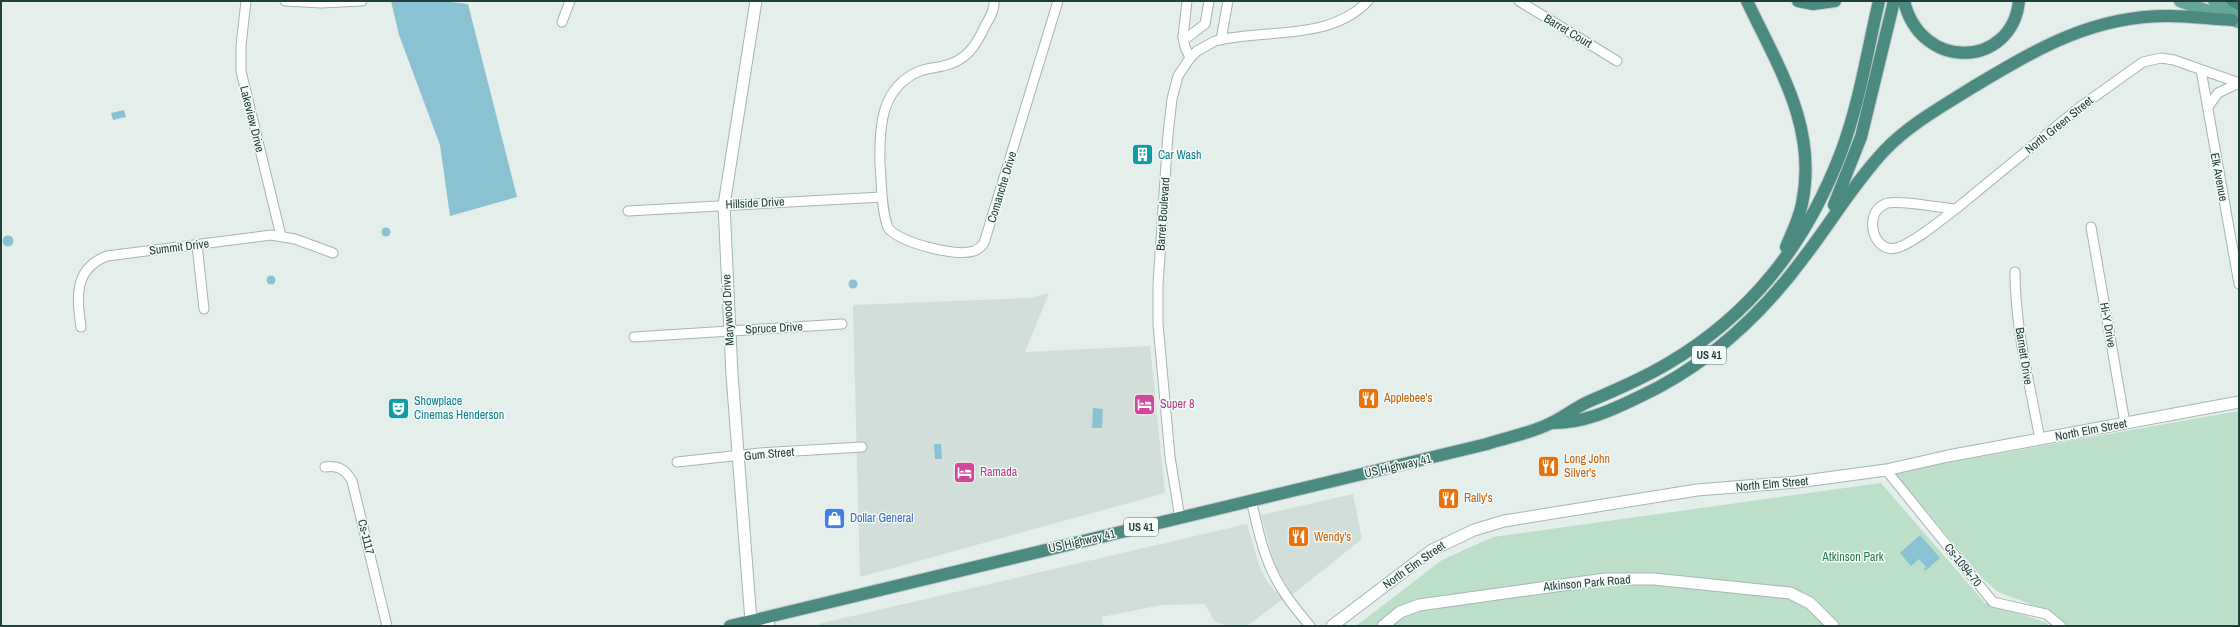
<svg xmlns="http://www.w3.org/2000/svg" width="2240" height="627" viewBox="0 0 2240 627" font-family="'Archivo Narrow',sans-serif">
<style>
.built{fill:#d2ded9}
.green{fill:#bcdfc9}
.water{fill:#8ac2d4}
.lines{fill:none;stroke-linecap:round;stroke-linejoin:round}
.minor-casing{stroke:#a6b6b2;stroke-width:11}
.tertiary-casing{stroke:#a6b6b2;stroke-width:13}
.primary-casing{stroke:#c1cac8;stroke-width:14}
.trunk-casing{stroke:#c1cac8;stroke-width:14}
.minor{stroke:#fff;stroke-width:9}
.tertiary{stroke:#fff;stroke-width:11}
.primary{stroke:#67a59b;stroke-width:12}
.trunk{stroke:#4a8a81;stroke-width:12}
.labels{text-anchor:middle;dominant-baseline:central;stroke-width:3;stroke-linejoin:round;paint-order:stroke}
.shield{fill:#f4faf8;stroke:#617874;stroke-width:1}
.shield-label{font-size:11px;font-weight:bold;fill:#22403b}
.street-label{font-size:12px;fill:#22403b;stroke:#f4faf8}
.culture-label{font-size:12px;fill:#0d838f;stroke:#f4faf8;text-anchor:start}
.food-label{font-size:12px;fill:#c56008;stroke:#f4faf8;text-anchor:start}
.hotel-label{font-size:12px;fill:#b23c85;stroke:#f4faf8;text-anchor:start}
.shop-label{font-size:12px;fill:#366cbe;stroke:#f4faf8;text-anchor:start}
.park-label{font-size:12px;fill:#2b7950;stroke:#f4faf8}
</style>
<rect width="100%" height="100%" fill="#e4eeea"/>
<g class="built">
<polygon points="1049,293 1025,352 1150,346 1165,493 860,577 853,305 1030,298"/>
<polygon points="1353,494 1362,539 1292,595 1274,565 1261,515"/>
<polygon points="1247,524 1259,565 1267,582 1283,599 1247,626 1229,626 1215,622 1205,604 1161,605 1102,617 1103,626 818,626 818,624"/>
</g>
<g class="green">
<polygon points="2239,411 2239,626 2068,626 2049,611 1998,592 1984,580 1894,472"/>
<polygon points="1881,483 1985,603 2045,622 2050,626 1356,626 1442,560 1493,537"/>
</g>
<g class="water">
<polygon points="391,1 442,1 468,4 517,197 450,216 440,145 399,35"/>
<polygon points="124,110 126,117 113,120 111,113"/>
<circle cx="386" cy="232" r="4.5"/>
<circle cx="8" cy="241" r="5.5"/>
<circle cx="271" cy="280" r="4.5"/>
<circle cx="853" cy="284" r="4.5"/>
<polygon points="1093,408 1103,409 1102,428 1092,428"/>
<polygon points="934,444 941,444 942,459 935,459"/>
<polygon points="1920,535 1940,558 1925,571 1924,569 1926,567 1919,559 1911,566 1900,553"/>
</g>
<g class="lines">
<defs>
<g id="minor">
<polyline points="246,1 241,45 241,71 281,236"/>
<polyline points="285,1 321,3 362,1"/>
<path d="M994,1C995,10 989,19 985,26C976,46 966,61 943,66C935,68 927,68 920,71C880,87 879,129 880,165C882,186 881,208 888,228C901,243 955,257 974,251C979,249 981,247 984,243L1058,1"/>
<polyline points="1519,1 1617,61"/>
<polyline points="562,22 570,1"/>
<polyline points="1183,37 1187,1"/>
<polyline points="1221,40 1228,1"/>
<polyline points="1190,58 1185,47 1183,37 1188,37 1205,24 1209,1"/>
<polyline points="2201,70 2239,284"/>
<polyline points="2208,107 2218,93 2239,83"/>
<path d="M1955,209C1941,208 1895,199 1885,204C1862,214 1874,254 1896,248C1911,245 1944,218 1957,208L2080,107L2143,62L2161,58L2174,60L2239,83"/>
<polyline points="628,211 882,197"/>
<polyline points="2091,227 2125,423"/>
<polyline points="197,245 204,309"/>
<path d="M2015,272C2015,329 2030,384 2040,440"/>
<path d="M81,327C77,298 73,269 107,256L271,235L295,239L333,253"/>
<polyline points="634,337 842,324"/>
<polyline points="677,462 760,453 862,447"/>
<path d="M325,467C338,465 345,469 352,481L387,626"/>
<polyline points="1886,470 1993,602 2046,614 2061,626"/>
<path d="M1251,501C1257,522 1260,544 1269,564C1278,587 1294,607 1310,626"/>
<path d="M1180,518L1170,457L1158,324V285L1168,134L1172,99L1178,76L1190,58L1197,51L1215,41C1265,28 1329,42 1368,1"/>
</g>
<g id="tertiary">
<polyline points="767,617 769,626"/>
<polyline points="751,621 732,375 724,205 756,1"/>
<polyline points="1332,626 1432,550 1474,530 1504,521 1697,490 1797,482 1886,470 1948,456 2239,402"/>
<polyline points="1383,626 1400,612 1419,605 1605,579 1654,579 1790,593 1810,603 1833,626"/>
</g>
<g id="primary">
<polyline points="2180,1 2239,22"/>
<polyline points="2214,1 2239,10"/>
</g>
<g id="trunk">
<path d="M1747,1C1778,67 1818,127 1802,204C1799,219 1792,233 1786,247"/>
<polyline points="1798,1 1813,4 1835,1"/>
<path d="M1904,1C1921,72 2012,68 2019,1"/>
<polyline points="2233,1 2239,4"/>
<polyline points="1834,205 1861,137 1894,1"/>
<path d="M1552,423C1584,423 1610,411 1639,397C1706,366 1761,316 1805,256C1832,221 1854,183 1885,150C1910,124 1943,106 1973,87C2037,49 2093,15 2170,16C2190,16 2211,19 2232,20"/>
<path d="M730,626L1487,444C1508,437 1532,433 1551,423C1564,417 1576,407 1590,401C1616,390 1642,379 1667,364C1751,315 1805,245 1840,155C1859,106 1867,52 1879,1"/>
</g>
</defs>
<use href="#minor" class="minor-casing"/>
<use href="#tertiary" class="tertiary-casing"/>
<use href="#primary" class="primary-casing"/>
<use href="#trunk" class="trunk-casing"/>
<use href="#minor" class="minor"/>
<use href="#tertiary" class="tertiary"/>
<use href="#primary" class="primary"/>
<use href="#trunk" class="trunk"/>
</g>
<defs>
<symbol id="building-square" viewBox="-11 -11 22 22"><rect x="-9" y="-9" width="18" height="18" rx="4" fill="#0f9aa8" stroke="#f4faf8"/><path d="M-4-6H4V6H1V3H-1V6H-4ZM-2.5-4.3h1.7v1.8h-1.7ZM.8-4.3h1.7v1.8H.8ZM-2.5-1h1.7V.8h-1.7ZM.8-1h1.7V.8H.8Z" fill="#fff"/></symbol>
<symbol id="restaurant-square" viewBox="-11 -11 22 22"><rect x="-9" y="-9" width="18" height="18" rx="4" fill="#e8710a" stroke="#f4faf8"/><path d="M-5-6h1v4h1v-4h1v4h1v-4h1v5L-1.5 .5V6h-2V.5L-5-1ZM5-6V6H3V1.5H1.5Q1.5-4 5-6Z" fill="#fff"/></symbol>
<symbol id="hotel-square" viewBox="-11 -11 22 22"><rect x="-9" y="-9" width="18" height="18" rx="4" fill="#d1479c" stroke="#f4faf8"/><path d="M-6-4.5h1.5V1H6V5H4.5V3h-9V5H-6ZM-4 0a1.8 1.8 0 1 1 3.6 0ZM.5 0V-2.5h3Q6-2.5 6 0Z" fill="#fff"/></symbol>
<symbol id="theatre-square" viewBox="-11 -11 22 22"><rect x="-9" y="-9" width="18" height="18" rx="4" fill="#0f9aa8" stroke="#f4faf8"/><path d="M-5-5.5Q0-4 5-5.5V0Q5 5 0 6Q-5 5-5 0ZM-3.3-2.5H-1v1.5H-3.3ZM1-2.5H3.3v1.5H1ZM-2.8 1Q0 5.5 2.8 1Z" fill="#fff"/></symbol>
<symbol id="shop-square" viewBox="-11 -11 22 22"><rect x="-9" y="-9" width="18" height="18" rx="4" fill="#3f7fe0" stroke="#f4faf8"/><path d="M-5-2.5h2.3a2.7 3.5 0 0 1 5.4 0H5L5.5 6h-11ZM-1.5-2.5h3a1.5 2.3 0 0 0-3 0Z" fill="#fff"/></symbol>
</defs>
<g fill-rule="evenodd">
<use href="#building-square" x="1130" y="142" width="25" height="25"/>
<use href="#restaurant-square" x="1356" y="386" width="25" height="25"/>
<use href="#hotel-square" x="1132" y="392" width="25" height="25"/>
<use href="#theatre-square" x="386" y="396" width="25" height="25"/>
<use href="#restaurant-square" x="1536" y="454" width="25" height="25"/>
<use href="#hotel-square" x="952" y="460" width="25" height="25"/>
<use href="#restaurant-square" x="1436" y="486" width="25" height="25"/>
<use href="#shop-square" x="822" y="506" width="25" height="25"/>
<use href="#restaurant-square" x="1286" y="524" width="25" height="25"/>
</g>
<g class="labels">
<g class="shield">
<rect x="1692" y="346" width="34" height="18" rx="3"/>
<rect x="1124" y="518" width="34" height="18" rx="3"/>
</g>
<g class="shield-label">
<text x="1709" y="355">US 41</text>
<text x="1141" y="527">US 41</text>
</g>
<g class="street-label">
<text transform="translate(1568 31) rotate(31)">Barret Court</text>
<text transform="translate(252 119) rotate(76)">Lakeview Drive</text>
<text transform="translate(2059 125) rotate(-39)">North Green Street</text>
<text transform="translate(2219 177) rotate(79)">Elk Avenue</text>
<text transform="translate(1002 187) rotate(-73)">Comanche Drive</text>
<text transform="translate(755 203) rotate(-3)">Hillside Drive</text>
<text transform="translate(1163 214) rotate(-86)">Barret Boulevard</text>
<text transform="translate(179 247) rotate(-7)">Summit Drive</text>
<text transform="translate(728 310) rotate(-93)">Marywood Drive</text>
<text transform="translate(2108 325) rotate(80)">Hi-Y Drive</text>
<text transform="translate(774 328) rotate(-3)">Spruce Drive</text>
<text transform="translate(2024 356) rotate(81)">Barnett Drive</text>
<text transform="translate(2091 430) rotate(-11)">North Elm Street</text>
<text transform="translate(769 454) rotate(-5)">Gum Street</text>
<text transform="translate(1398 466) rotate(-13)">US Highway 41</text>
<text transform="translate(1772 484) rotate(-5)">North Elm Street</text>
<text transform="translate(366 537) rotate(76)">Cs-1117</text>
<text transform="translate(1082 541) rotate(-13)">US Highway 41</text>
<text transform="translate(1414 565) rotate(-35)">North Elm Street</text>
<text transform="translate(1963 565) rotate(51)">Cs-1094-70</text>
<text transform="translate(1587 583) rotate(-5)">Atkinson Park Road</text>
</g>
<g class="culture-label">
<text x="1158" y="155">Car Wash</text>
<text x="414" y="401">Showplace<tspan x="414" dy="14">Cinemas Henderson</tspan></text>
</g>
<g class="food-label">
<text x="1384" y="398">Applebee's</text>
<text x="1564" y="459">Long John<tspan x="1564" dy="14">Silver's</tspan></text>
<text x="1464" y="498">Rally's</text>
<text x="1314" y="537">Wendy's</text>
</g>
<g class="hotel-label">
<text x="1160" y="404">Super 8</text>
<text x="980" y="472">Ramada</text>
</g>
<g class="shop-label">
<text x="850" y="518">Dollar General</text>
</g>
<g class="park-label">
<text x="1853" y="557">Atkinson Park</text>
</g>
</g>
<rect width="2240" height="627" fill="none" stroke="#22403b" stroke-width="4"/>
</svg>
